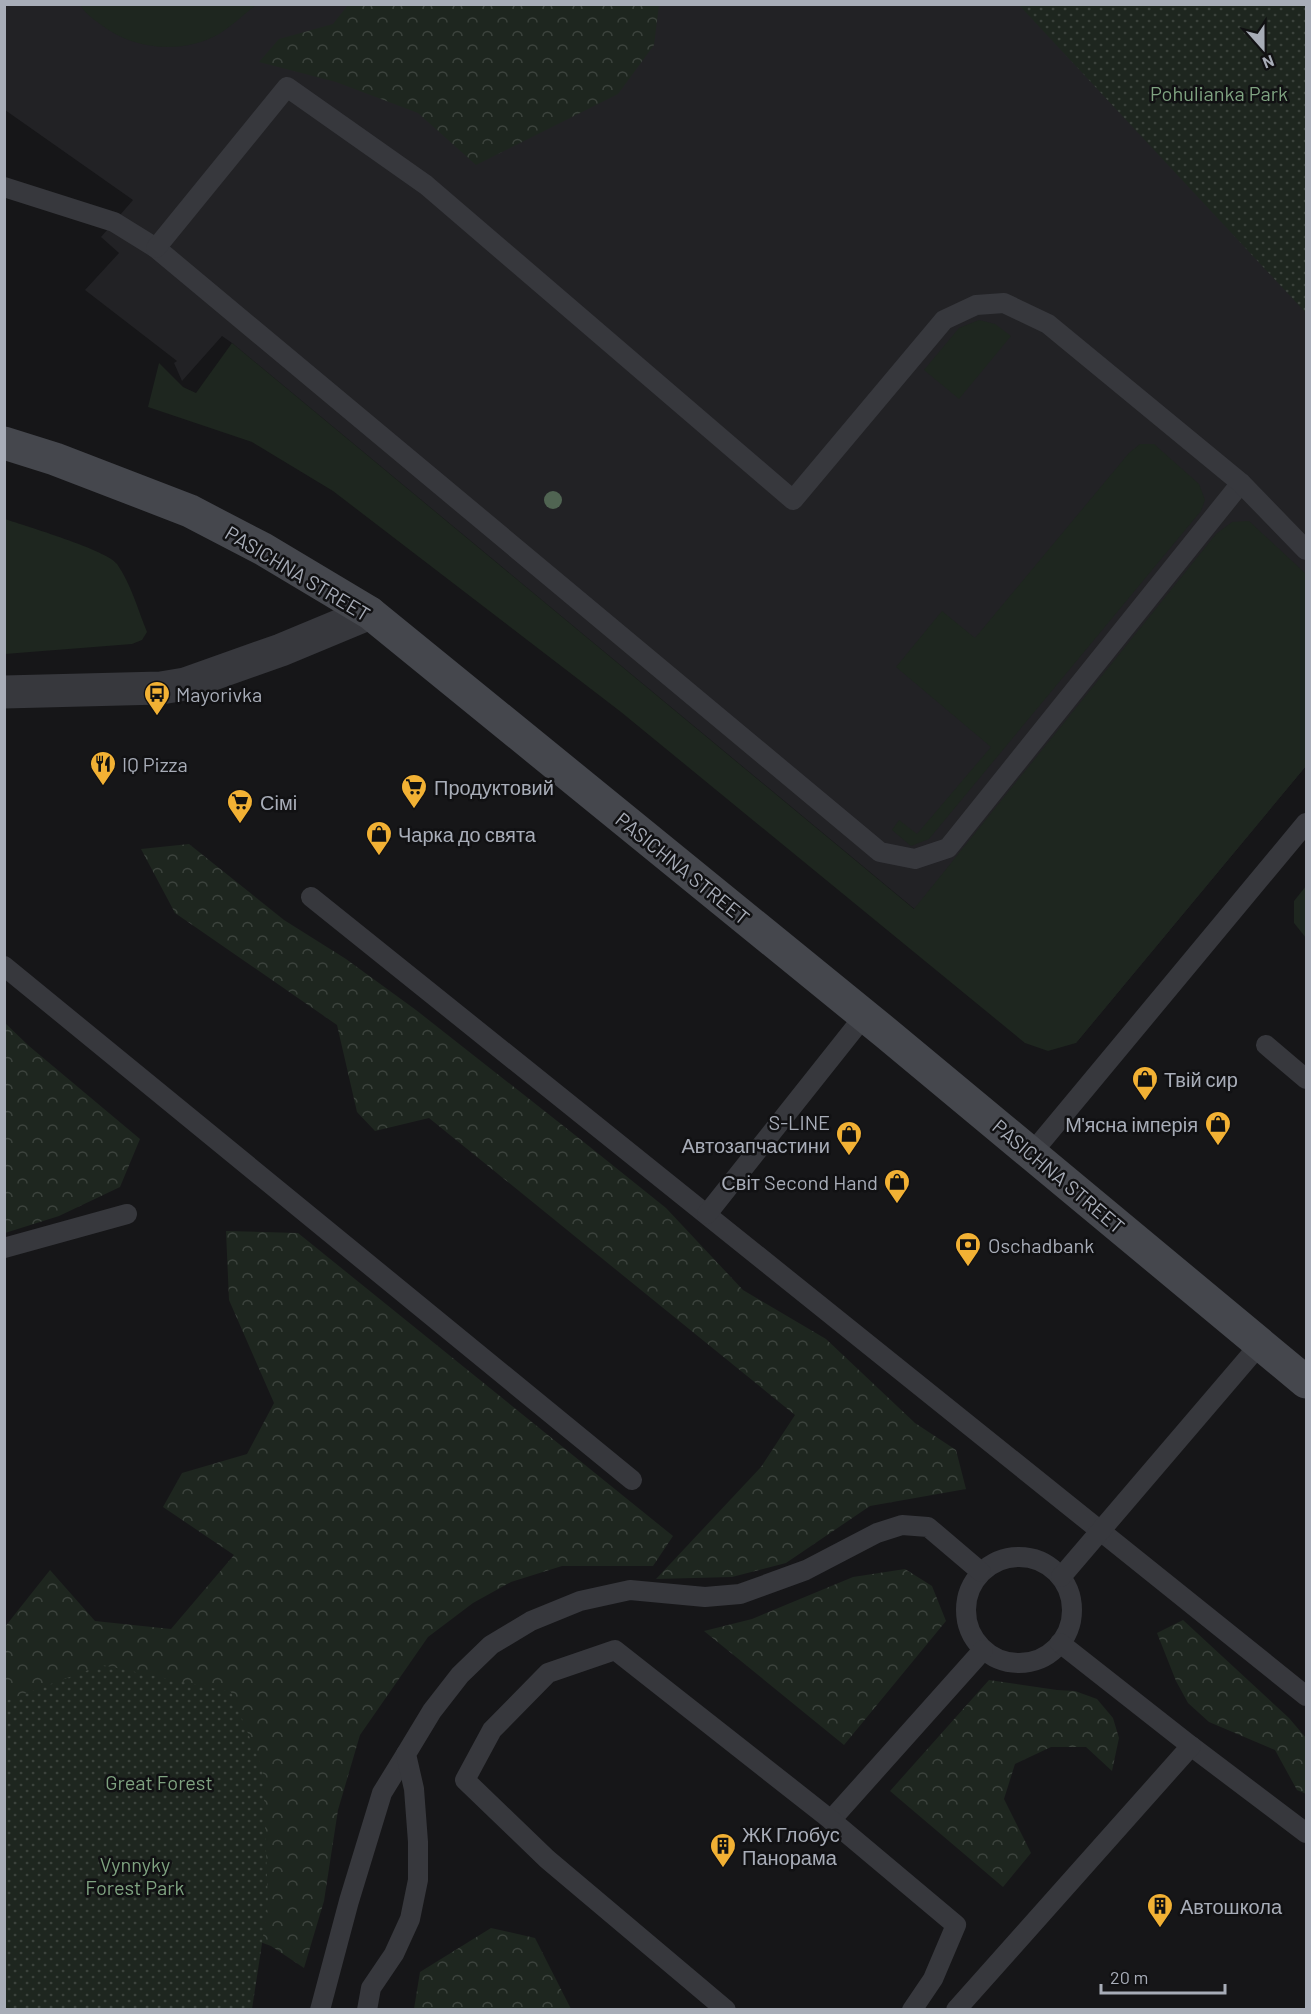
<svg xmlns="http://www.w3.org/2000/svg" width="1311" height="2014" viewBox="0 0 1311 2014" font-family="Barlow,sans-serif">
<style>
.built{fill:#222225}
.grass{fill:#1e261f}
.forest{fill:url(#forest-crowns)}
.park{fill:url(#park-dots)}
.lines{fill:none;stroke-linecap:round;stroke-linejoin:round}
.service{stroke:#37383d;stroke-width:20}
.minor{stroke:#37383d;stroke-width:33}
.secondary{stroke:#45474d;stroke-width:33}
.tree{fill:#506452}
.labels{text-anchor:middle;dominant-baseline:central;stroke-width:5;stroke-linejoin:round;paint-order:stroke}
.park-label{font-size:20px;fill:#7fa381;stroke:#111113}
.street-label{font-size:20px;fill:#a8adb8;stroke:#111113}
.poi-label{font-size:20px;fill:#a8adb8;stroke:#111113;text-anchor:start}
</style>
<defs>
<pattern id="forest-crowns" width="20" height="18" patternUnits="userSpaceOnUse" patternTransform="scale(1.5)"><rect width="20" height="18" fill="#1e261f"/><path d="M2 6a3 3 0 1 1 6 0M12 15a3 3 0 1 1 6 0" fill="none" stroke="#3c433d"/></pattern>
<pattern id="park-dots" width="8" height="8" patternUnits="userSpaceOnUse" patternTransform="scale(1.5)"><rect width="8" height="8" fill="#1e261f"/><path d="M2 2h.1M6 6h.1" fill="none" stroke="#3c433d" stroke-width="1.8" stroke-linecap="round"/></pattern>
</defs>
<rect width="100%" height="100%" fill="#161618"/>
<polygon class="built" points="5,5 1022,5 1306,312 1306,766 1076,1043 232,343 222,336 182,381 174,363 177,361 85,290 119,253 101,237 133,200 5,110"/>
<g class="grass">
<path d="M80,5H256C244,14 232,26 219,34C182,55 133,50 100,24C92,18 85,13 80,5Z"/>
<polygon points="979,320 995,324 1011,336 959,399 924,370 959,328"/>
<polygon points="232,343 914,909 1216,534 1232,522 1249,521 1306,574 1306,766 1076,1043 1048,1051 1025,1043 621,712 333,491 252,442 148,407 159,363 183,387 196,393"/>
<polygon points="1140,444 1154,444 1199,484 1205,500 1201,511 929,839 911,846 892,830 899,820 917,834 991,747 896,667 942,611 975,638 1129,453"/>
<path d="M5,519C25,526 107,550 117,564C131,584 138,610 147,632L142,640L132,644L5,654Z"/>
<polygon points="1306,886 1306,938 1294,923 1294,901"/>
</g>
<g class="forest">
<polygon points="348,5 348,4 659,5 654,45 618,94 476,165 418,113 336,82 259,62 279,39 333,24"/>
<polygon points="189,844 284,920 346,959 416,1010 580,1139 666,1208 743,1290 826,1339 915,1423 956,1450 966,1489 870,1506 786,1563 732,1577 656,1579 761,1467 795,1415 429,1118 375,1131 357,1112 337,1025 175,913 141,849"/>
<polygon points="4,1022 29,1046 140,1139 120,1187 59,1216 5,1233"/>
<polygon points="226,1231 298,1233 673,1536 653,1566 562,1566 511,1582 473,1603 428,1637 360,1735 338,1810 324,1901 304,1968 271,1946 214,1925 5,2009 4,1628 50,1570 95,1621 171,1629 234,1555 163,1507 182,1473 247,1454 274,1403 229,1300"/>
<polygon points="905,1569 932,1586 946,1621 844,1745 704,1631 752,1619 853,1577"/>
<polygon points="1183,1620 1289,1718 1306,1738 1306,1794 1297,1790 1275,1750 1209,1722 1188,1703 1176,1681 1157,1633"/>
<polygon points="989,1680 1057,1690 1075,1691 1097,1699 1113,1718 1119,1738 1112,1771 1086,1747 1051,1747 1015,1764 1004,1799 1031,1853 1003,1887 890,1791"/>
<polygon points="491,1928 535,1938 571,2009 414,2009 420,1972"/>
</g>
<g class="park">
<polygon points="1019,5 1306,5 1306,313"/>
<polygon points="102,1665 231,1692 263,1770 268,1904 252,2009 5,2009 5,1701"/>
</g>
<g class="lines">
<g class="service">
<polyline points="4,187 114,222 156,248 880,852 915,859 948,848 1241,483"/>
<polyline points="156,248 287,87 426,185 793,500 944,320 976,305 1004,303 1048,324 1241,483 1306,550"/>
<polyline points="311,897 1306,1696"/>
<polyline points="4,966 632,1480"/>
<polyline points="1266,1045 1306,1079"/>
<polyline points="1031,1154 1306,823"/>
<polyline points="707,1214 865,1015"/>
<polyline points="4,1248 127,1214"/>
<circle cx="1019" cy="1610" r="53"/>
<polyline points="1061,1577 1261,1343"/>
<polyline points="1191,1746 1306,1833"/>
<polyline points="831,1820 983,1650"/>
<polyline points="320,2010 349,1901 382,1793 406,1754"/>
<polyline points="367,2010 371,1988 394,1954 410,1919 418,1880 418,1842 414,1789 406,1754 432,1711 460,1675 491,1645 531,1621 580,1601 630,1590 705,1597 740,1594 806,1570 877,1533 902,1525 928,1527 981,1572"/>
<polyline points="726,2010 547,1859 465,1780 492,1730 548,1673 615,1650 831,1820 956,1925 933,1979 912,2010"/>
<polyline points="956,2010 1191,1746 1060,1643"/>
</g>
<polyline class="minor" points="4,692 161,688 185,684 281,650 370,613"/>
<polyline class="secondary" points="4,443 55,459 190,511 263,549 370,613 886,1033 1306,1382"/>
</g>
<circle class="tree" cx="553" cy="500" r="9"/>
<defs>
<symbol id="bus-pin" viewBox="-11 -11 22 30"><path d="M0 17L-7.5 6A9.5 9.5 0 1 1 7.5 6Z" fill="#f2b134" stroke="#111113"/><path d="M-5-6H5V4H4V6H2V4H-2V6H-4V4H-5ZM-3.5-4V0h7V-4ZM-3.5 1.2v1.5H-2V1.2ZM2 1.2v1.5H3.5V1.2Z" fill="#111"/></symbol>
<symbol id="restaurant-pin" viewBox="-11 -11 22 30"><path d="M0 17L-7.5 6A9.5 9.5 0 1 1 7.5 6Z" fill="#f2b134" stroke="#111113"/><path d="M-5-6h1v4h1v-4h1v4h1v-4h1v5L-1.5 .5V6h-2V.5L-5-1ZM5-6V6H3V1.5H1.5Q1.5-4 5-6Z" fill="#111"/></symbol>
<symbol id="supermarket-pin" viewBox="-11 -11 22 30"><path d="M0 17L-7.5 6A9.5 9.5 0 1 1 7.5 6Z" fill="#f2b134" stroke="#111113"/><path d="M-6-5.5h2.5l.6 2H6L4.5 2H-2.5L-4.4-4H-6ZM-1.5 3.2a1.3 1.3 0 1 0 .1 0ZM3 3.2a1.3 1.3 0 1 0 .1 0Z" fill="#111"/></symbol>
<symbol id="shop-pin" viewBox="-11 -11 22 30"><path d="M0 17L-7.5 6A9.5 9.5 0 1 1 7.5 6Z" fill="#f2b134" stroke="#111113"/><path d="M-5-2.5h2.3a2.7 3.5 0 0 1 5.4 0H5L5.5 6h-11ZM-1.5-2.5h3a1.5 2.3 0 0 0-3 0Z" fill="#111"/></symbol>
<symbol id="bank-pin" viewBox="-11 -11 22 30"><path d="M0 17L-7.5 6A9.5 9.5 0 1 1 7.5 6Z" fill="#f2b134" stroke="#111113"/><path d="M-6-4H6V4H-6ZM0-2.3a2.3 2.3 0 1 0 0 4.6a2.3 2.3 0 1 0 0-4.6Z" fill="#111"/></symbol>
<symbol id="building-pin" viewBox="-11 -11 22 30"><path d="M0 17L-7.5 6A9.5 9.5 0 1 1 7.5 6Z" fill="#f2b134" stroke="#111113"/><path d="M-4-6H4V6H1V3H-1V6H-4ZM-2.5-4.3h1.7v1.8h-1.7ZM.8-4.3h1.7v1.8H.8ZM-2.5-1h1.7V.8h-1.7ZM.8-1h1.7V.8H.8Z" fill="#111"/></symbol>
</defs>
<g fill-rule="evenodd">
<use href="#bus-pin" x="142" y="679" width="30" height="40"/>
<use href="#restaurant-pin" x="88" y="749" width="30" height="40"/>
<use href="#supermarket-pin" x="399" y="772" width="30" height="40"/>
<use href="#supermarket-pin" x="225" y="787" width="30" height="40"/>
<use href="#shop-pin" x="364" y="819" width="30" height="40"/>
<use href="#shop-pin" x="1130" y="1064" width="30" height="40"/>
<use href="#shop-pin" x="1203" y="1109" width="30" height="40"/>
<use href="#shop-pin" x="834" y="1119" width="30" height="40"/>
<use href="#shop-pin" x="882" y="1167" width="30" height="40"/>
<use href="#bank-pin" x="953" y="1230" width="30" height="40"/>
<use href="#building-pin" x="708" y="1831" width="30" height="40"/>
<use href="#building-pin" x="1145" y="1891" width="30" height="40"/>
</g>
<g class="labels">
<g class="park-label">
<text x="1219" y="93">Pohulianka Park</text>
<text x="159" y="1782">Great Forest</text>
<text x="135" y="1864">Vynnyky<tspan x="135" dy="23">Forest Park</tspan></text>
</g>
<g class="street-label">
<text transform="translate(298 573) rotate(31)">PASICHNA STREET</text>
<text transform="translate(683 868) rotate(39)">PASICHNA STREET</text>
<text transform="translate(1059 1176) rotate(40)">PASICHNA STREET</text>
</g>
<g class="poi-label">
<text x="176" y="694">Mayorivka</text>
<text x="122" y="764">IQ Pizza</text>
<text x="434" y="787">Продуктовий</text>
<text x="260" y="802">Сімі</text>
<text x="398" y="834">Чарка до свята</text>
<text x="1164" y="1079">Твій сир</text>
<text x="830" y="1122" text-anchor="end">S-LINE<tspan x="830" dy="23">Автозапчастини</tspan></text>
<text x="1198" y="1124" text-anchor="end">М'ясна імперія</text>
<text x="878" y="1182" text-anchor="end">Світ Second Hand</text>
<text x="988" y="1245">Oschadbank</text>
<text x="742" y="1834">ЖК Глобус<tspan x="742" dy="23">Панорама</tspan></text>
<text x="1180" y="1906">Автошкола</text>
</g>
</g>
<rect width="1311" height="2014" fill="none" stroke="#a8adb8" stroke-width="12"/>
<g transform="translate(1263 48) rotate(159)" stroke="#111113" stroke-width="4.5" paint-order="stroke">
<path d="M0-4.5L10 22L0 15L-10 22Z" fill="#a8adb8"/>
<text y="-9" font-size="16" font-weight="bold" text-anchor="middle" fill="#a8adb8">N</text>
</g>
<path d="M1101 1984v9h124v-9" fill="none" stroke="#a8adb8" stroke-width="3"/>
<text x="1110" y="1984" font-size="18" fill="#a8adb8" stroke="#111113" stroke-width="4.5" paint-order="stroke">20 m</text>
</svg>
